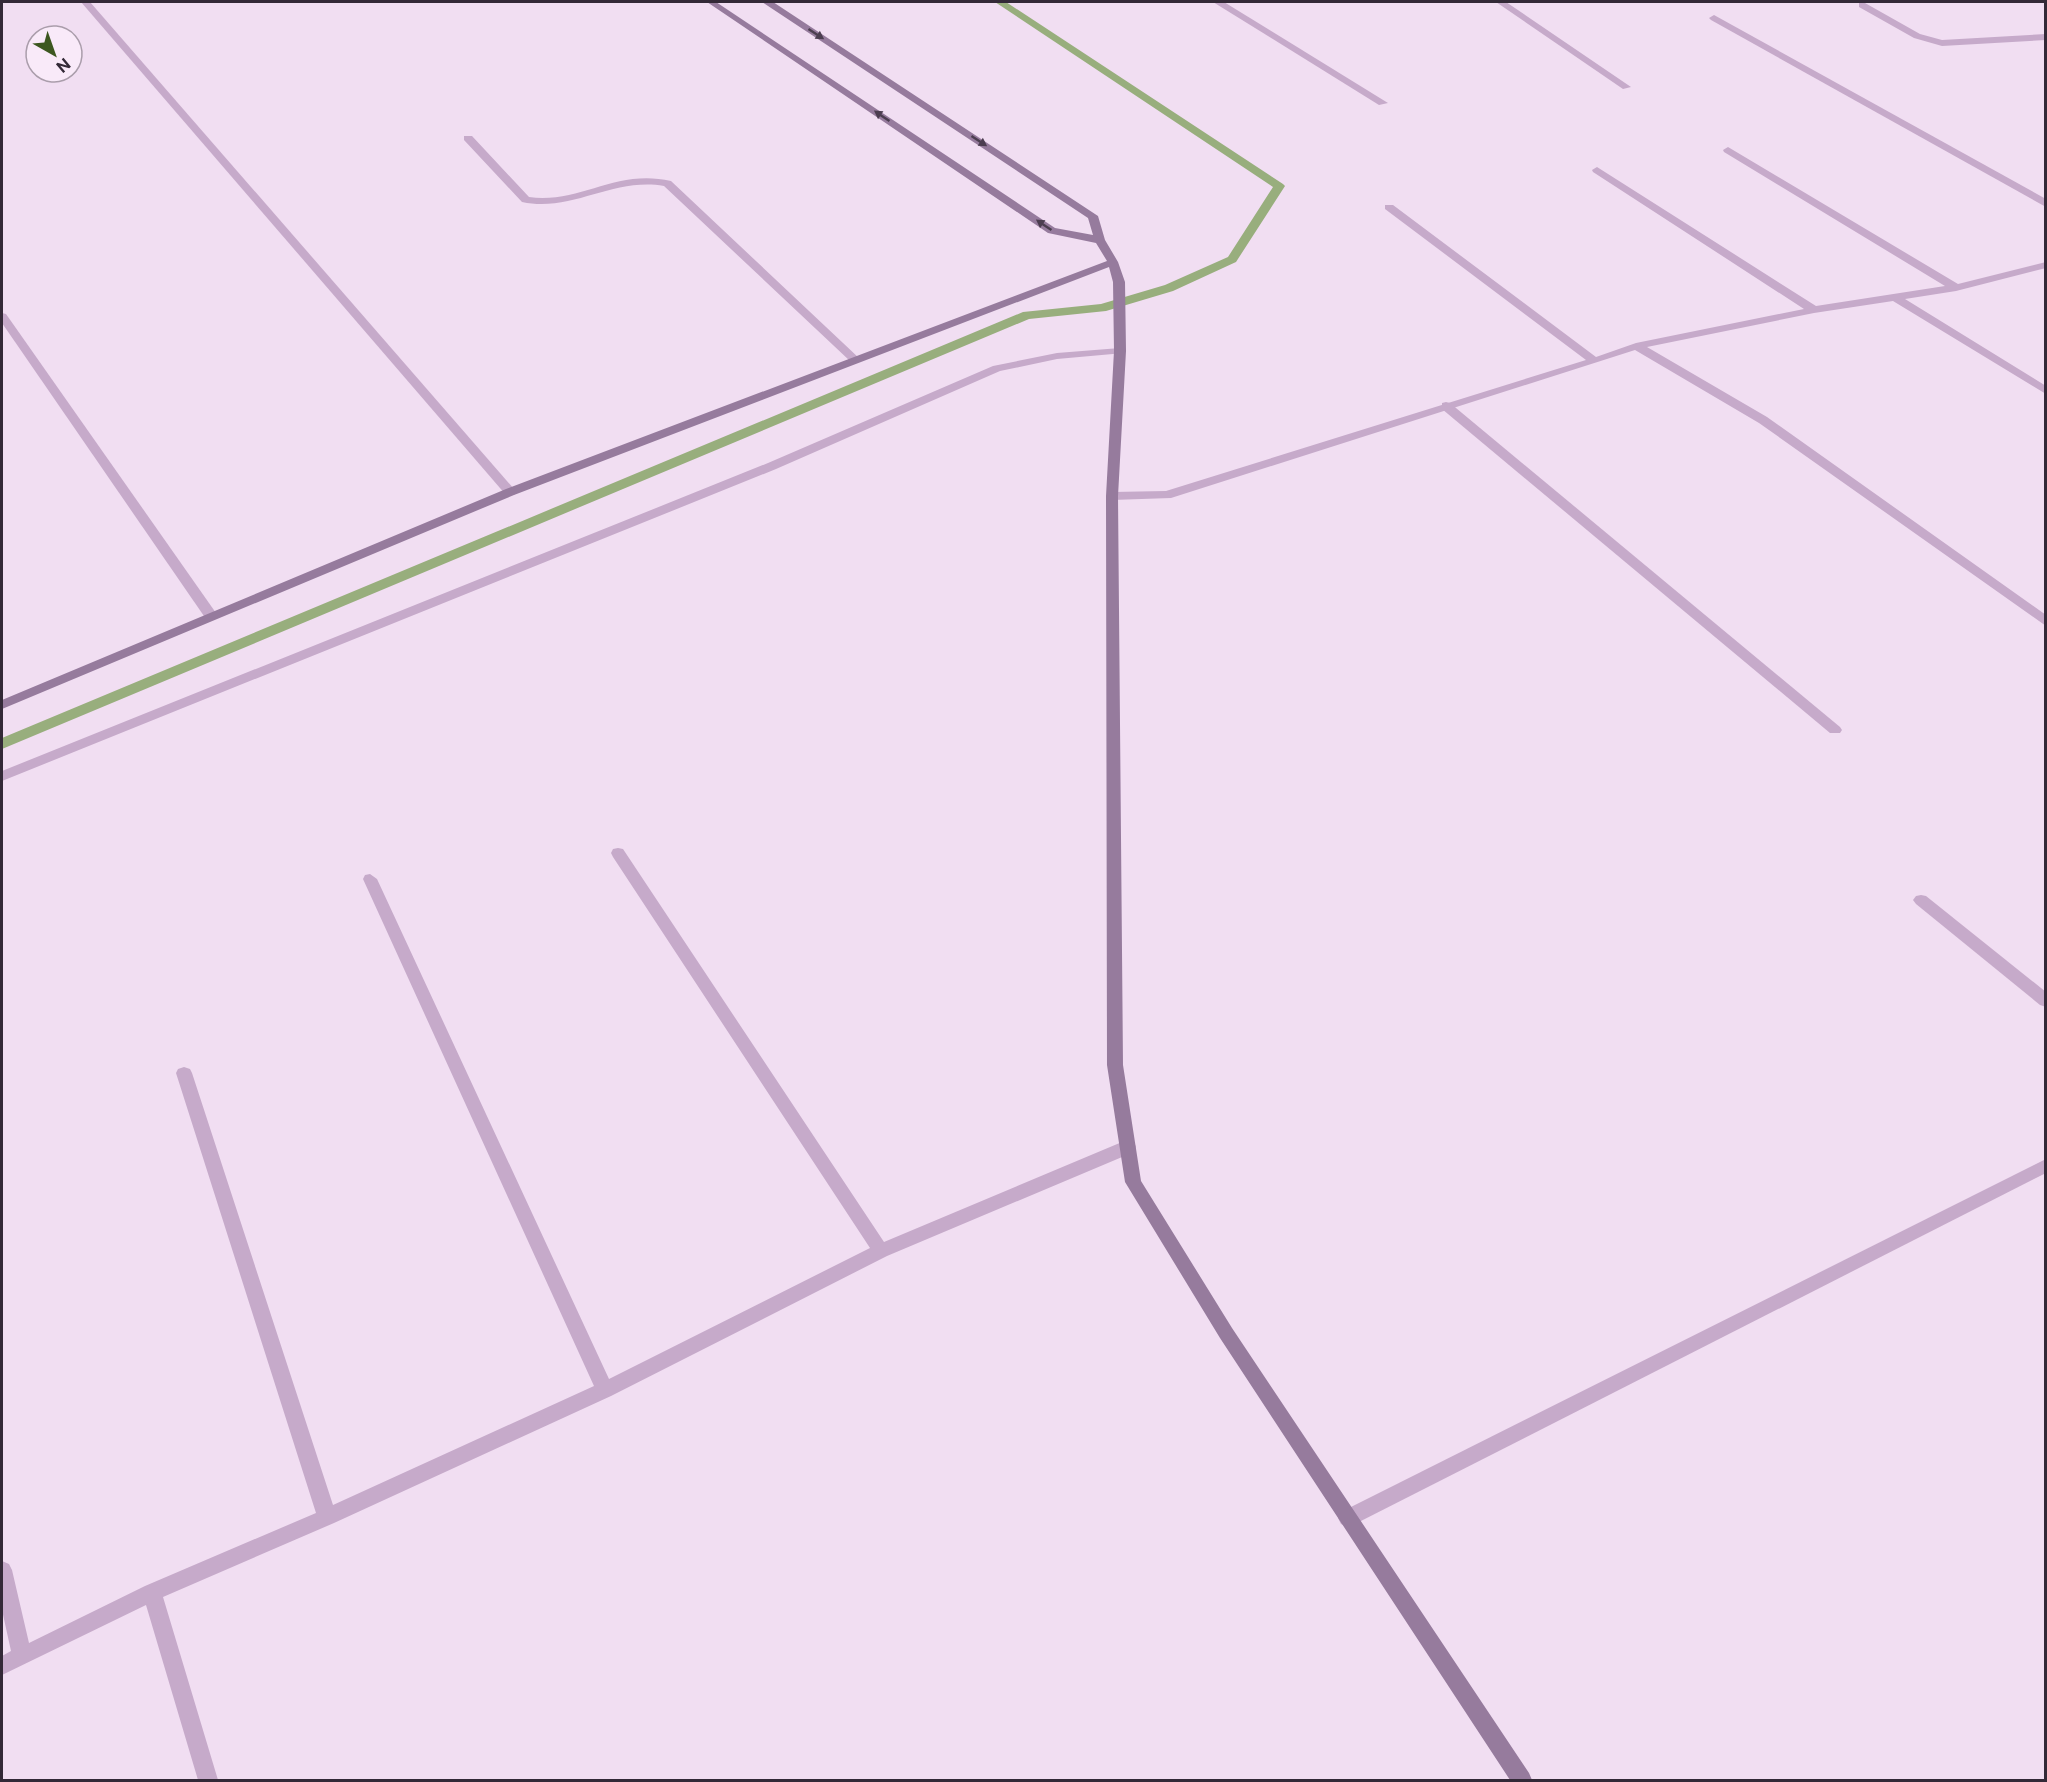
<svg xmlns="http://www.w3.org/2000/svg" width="2047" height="1782" viewBox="0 0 2047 1782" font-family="'Public Sans',sans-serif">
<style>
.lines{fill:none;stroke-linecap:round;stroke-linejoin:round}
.stream{fill:#98ae7d;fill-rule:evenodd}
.lane{fill:#c6aaca;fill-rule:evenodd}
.street{fill:#c6aaca;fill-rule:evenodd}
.secondary{fill:#967b9d;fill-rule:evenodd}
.oneway{fill:#4c3e50}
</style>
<rect width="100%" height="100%" fill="#f1def2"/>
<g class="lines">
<polygon class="stream" points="995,2 1006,2 1283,184 1285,186 1236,262 1173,291 1106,311 1029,319 2,749 2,738 1023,312 1101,304 1165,285 1228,257 1273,187"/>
<polygon class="lane" points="1446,402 1450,403 1840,727 1842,730 1840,733 1830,733 1442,409 1442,403"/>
<g class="street">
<polygon points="81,2 90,2 514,489 516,492 514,495 506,495"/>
<polygon points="1213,2 1224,2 1388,103 1379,105"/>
<polygon points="1496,2 1506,2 1631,87 1623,89"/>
<polygon points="1859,3 1865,3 1920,34 1942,40 2046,34 2046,40 1942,46 1914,38 1859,7"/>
<polygon points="1714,15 2046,199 2046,207 1711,20 1709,18"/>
<path d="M464,136H472L529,197C580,204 616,168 671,181L860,359L858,361H850L664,186C613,177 571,213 522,202L464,140Z"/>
<polygon points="1728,147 1958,284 2046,262 2046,268 1956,291 1905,299 2046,386 2046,394 1893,301 1814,313 1647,347 1767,417 2046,615 2046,626 1759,423 1635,350 1171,498 1112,500 1106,496 1112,492 1166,491 1586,360 1385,209 1385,205 1393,205 1596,357 1636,343 1804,309 1593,172 1592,170 1597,167 1816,306 1945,286 1724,152 1723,150"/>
<polygon points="2,313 6,314 216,613 218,616 216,619 206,619 2,323"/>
<polygon points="1120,348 1126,351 1124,353 1057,359 1000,371 776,469 2,781 2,771 768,463 993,366 1057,353"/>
<polygon points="618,848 623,849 884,1242 1122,1142 1128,1140 1134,1142 1136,1147 1134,1152 887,1256 611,1396 334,1523 163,1597 218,1780 198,1780 146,1605 2,1675 2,1656 11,1651 2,1610 2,1561 9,1564 12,1570 29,1643 145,1586 316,1513 176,1073 178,1069 184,1067 190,1069 192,1073 333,1505 594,1386 363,879 365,875 370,874 377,879 609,1379 870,1248 613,857 611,853 613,849"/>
<polygon points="1921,895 1926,896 2046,992 2046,1007 2040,1005 1916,904 1913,900 1916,896"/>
<polygon points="2046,1159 2046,1173 1355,1524 1348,1527 1341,1524 1338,1518 1341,1512"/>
</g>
<polygon class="secondary" points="707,2 716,2 1055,228 1093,235 1088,218 762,2 773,2 1098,216 1105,240 1118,262 1125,282 1126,351 1118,496 1123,1065 1141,1181 1232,1328 1529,1773 1532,1780 1510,1780 1220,1338 1125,1182 1107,1065 1106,496 1114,351 1113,282 1109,267 514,495 2,709 2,700 506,489 1107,261 1096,243 1048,233"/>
</g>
<defs><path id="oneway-solid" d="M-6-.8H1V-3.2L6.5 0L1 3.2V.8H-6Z" transform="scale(1.5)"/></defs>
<g class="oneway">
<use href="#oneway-solid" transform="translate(816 34) rotate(33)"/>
<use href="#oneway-solid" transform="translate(882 116) rotate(-146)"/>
<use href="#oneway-solid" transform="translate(979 141) rotate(33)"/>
<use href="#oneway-solid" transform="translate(1044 225) rotate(-146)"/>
</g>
<rect width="2047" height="1782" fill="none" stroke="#332937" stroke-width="6"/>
<g transform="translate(54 54) rotate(140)"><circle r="28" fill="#f9eaf9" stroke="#aa9dab" stroke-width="1.5"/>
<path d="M0-4.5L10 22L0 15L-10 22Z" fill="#3d5720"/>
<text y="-9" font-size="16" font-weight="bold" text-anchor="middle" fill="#332937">N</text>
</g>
</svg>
